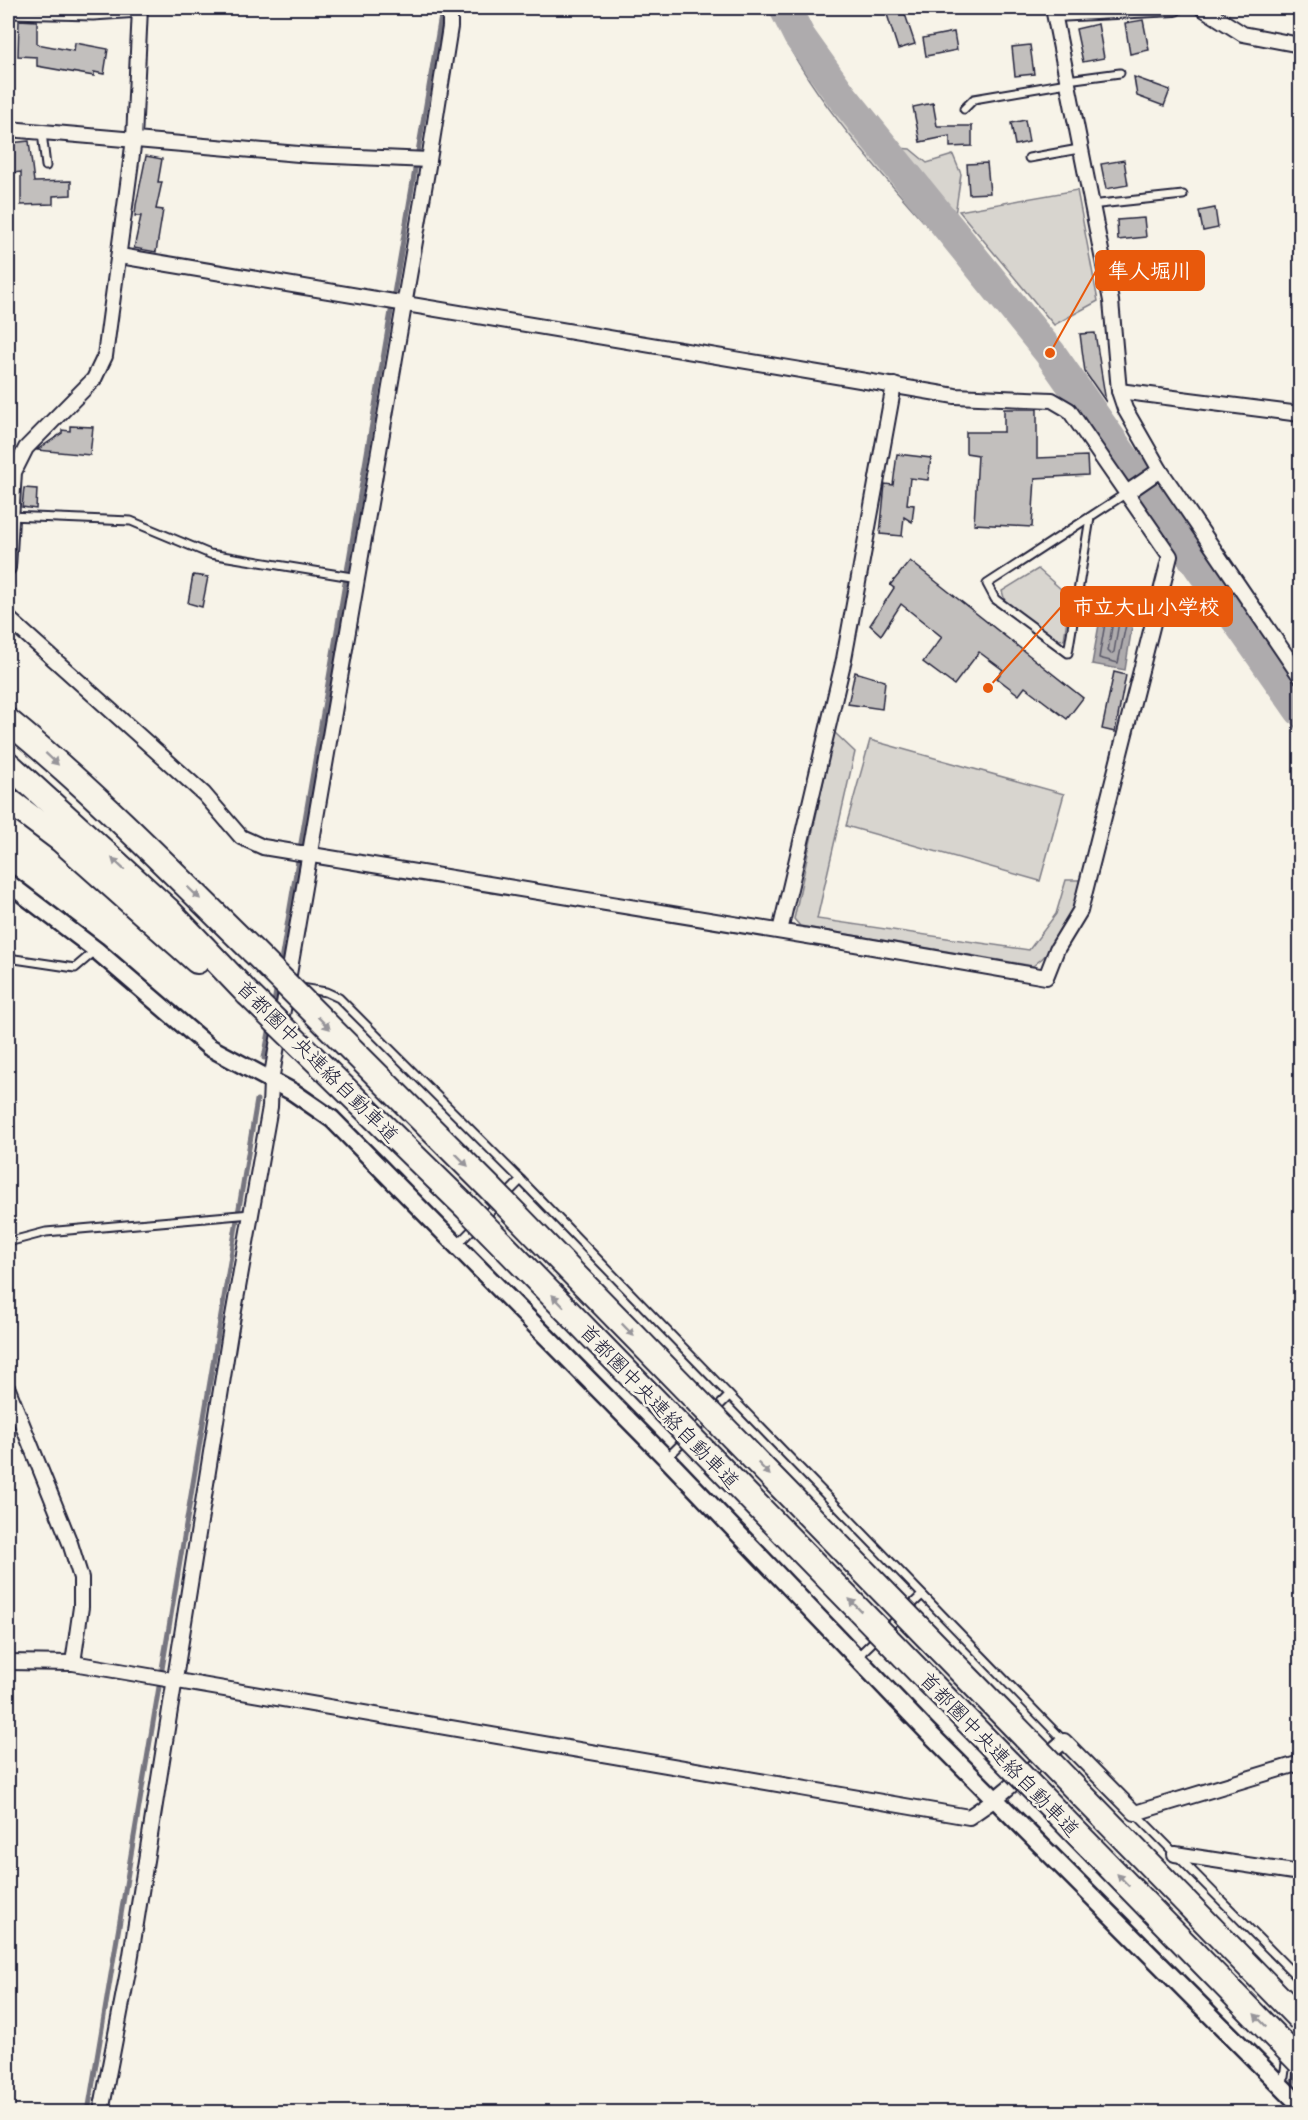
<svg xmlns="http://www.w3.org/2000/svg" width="1308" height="2120" viewBox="0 0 1308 2120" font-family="Delius,'Klee One',sans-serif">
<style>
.green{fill:#d8d5cf;stroke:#7d7c85;stroke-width:1.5}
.water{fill:#aeabad;stroke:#76747f;stroke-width:1.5}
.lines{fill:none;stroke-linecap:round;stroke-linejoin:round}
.shore{stroke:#5a5969;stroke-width:1.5}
.stream{stroke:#76747f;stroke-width:5}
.river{stroke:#aeabad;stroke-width:32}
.building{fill:#c2bfbd;stroke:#22223b;stroke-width:1.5}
.service-casing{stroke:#22223b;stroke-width:11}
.minor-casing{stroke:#22223b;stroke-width:18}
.tertiary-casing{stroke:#22223b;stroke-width:21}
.motorway-casing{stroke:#22223b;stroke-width:28}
.service{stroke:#f7f3e8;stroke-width:7}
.minor{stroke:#f7f3e8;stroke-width:14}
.tertiary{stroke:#f7f3e8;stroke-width:16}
.motorway{stroke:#f7f3e8;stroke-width:24}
.motorway-bridge-casing{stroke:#22223b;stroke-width:28;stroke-linecap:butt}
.motorway-bridge{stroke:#f7f3e8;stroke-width:24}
.oneway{fill:#97959a}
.labels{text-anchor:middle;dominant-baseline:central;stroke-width:5;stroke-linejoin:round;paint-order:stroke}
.street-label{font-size:20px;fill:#22223b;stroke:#f7f3e8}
.leader{fill:none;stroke:#e8590c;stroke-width:2}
.callout-dot{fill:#e8590c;stroke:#f7f3e8;stroke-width:2}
.callout{fill:#e8590c;stroke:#e8590c;stroke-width:2}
.callout-label{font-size:21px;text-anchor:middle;font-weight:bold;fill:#fff}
</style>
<rect width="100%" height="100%" fill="#f7f3e8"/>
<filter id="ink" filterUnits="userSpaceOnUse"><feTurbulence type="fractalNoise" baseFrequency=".0167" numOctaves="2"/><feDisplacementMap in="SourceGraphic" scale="12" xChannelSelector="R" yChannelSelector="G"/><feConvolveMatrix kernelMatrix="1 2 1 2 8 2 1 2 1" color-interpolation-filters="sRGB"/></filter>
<g filter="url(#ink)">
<g class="green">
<path d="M769,8H779C816,89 891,169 948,238C1013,316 1075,396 1136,478L1132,481L1124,479C1077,412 1030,345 977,282C904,197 815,111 769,8Z"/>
<polygon points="887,147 910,149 927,163 953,155 961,174 955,215 947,217"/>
<polygon points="1077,190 1098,301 1054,325 959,211"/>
<polygon points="1159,485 1300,691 1300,703 1153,489"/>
<polygon points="1147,494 1249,646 1300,716 1300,734 1138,501"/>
<polygon points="1038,569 1070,597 1064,640 1056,639 1005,601 1002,591"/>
<path d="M834,732L855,752L817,919L1029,950L1056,914L1066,880H1082C1072,912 1062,945 1033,966L800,926L794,919Z"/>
<polygon points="870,740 1064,794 1040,881 846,826"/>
</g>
<polygon class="water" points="1103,602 1135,608 1125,670 1092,664"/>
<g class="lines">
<g class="shore">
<polygon points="1110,610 1128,615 1118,663 1099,658 1107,612"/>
<polygon points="1117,619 1119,622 1114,652 1111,654 1108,651 1113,621"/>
</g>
<g class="stream">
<polyline points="280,967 441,16 440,8"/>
<polyline points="273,1009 277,985"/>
<polyline points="264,1058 270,1027"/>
<polyline points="88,2112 257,1100"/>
<polyline points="1288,2112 1296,2067"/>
</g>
<polyline class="river" points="785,8 799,36 841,95 1050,353 1300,710"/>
</g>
<g class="building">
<polygon points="885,8 903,8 915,44 898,49"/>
<polygon points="19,20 37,21 37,44 74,51 75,43 108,49 104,74 94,72 94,76 37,66 37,57 18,56"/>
<polygon points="1143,20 1149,50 1130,54 1125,23"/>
<polygon points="1098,24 1104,58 1083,62 1076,29"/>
<polygon points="954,32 957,50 926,56 923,38"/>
<polygon points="1030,45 1034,74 1015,76 1012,47"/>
<polygon points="1134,77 1170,90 1164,106 1137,96"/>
<polygon points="933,103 937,126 972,126 972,146 950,147 950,136 920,142 913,107"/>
<polygon points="1025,120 1029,142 1015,145 1011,123"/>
<polygon points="29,141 34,182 71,181 71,195 53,196 53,204 21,205 21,172 13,173 10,143"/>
<polygon points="146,156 162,159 158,182 162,182 156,209 163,210 156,252 134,248 141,216 135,216 136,205"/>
<polygon points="1124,160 1128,185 1106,189 1101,164"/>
<polygon points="987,163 990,193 969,194 967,164"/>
<polygon points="1215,208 1218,228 1203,231 1199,211"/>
<polygon points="1144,218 1146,237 1118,240 1117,220"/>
<polygon points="1095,333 1106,402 1085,372 1080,334"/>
<polygon points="1004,409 1037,409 1037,458 1087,456 1088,475 1035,478 1032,527 974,524 978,455 966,453 966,432 1004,432"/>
<polygon points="70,426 93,427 90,455 37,450 62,433 62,430 70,431"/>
<polygon points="897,454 931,458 928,480 910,478 907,504 914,505 912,522 904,517 902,536 880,534 885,484 893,485"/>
<polygon points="24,488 37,489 36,509 22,507"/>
<polygon points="910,561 1083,698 1067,719 1025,687 1019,695 997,678 1003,670 979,652 954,685 923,662 942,637 901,604 881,635 870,625 894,588 890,585"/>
<polygon points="193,575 208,577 202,607 188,603"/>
<polygon points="855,672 885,681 882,709 848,704"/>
<polygon points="1114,672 1126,675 1115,732 1102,729"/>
</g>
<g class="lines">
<defs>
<g id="service">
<polyline points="8,14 93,16 139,13"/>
<polyline points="1067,80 1120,73"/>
<polyline points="964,109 974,99 1067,83"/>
<polyline points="42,133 46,166"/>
<polyline points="1029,158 1079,149"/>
<polyline points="1090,205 1183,195"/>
<polyline points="9,516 131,521 210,554 358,578"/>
<polyline points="1090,518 1068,653 995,599 987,584 1128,492"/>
<polyline points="8,958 75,968 96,950"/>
<polyline points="301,988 326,992 339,998 521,1180 1064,1741"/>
<polyline points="8,1242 46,1232 251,1214"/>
<polyline points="458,1244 521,1180"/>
<polyline points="667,1458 729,1396"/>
<polyline points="857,1657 922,1595"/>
<polyline points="1135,1813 1300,1980"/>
<polyline points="1296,2007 1300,1980"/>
<polyline points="1283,2084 1287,2056"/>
</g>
<g id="minor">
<polyline points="1053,8 1111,301 1119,391 1125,409 1160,470 1300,676"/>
<polyline points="1202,8 1243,34 1300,45"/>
<polyline points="1055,14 1175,8"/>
<polyline points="8,129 310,155 429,160"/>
<polyline points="1119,391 1300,414"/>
<polyline points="1128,492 1160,470"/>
<polyline points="8,568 14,472 26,448 94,379 105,356 134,139 140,8"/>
<polyline points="8,618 204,794 241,837 263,847 832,940 1046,977 1057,949 1080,911 1170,556 1069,410 1052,400 955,396 120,256"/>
<polyline points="780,931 844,659 894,385"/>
<polyline points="8,1389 70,1543 81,1578 81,1607 73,1663"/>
<polyline points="8,1662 73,1663 969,1817 995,1799 1064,1741 1135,1813 1300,1763"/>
<polyline points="1175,1854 1300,1873"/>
<polyline points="101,2112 130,1961 230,1333 270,1107 271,1081 287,986 429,160 450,27 450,8"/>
</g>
<polyline id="tertiary" points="8,883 96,950 209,1047 293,1092 332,1119 666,1458 927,1731 1300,2105"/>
<g id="motorway">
<path d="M8,721C95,792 173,873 253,951"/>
<polyline points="8,764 167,909 248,994"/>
<polyline points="8,800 61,840 197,961"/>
</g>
</defs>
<use href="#service" class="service-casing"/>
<use href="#minor" class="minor-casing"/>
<use href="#tertiary" class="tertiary-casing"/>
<use href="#motorway" class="motorway-casing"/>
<use href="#service" class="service"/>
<use href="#minor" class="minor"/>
<use href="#tertiary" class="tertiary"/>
<use href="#motorway" class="motorway"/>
<defs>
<g id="motorway-bridge">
<polyline points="253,951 490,1188 1300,2019"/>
<polyline points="248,994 467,1208 1300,2062"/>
</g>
</defs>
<use href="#motorway-bridge" class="motorway-bridge-casing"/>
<use href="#motorway-bridge" class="motorway-bridge"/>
</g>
<defs><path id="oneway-solid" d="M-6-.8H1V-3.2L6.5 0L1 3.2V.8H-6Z" transform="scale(1.5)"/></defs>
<g class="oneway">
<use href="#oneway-solid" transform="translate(52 759) rotate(43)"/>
<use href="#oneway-solid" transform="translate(118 864) rotate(-137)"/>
<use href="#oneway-solid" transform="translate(194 893) rotate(44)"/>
<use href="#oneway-solid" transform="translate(324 1023) rotate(45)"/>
<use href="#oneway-solid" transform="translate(462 1160) rotate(45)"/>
<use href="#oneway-solid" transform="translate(558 1301) rotate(-134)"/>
<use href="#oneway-solid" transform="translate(628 1330) rotate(46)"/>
<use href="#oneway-solid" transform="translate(764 1469) rotate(46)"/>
<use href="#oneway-solid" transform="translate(855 1605) rotate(-134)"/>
<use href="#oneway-solid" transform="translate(1123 1880) rotate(-134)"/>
<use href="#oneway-solid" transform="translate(1260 2020) rotate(-134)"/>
</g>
</g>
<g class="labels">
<g class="street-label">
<text transform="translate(318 1061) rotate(45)">首都圏中央連絡自動車道</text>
<text transform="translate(660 1406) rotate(46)">首都圏中央連絡自動車道</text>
<text transform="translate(1000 1754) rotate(46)">首都圏中央連絡自動車道</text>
</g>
</g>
<path class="leader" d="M1050 353L1096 271M988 688L1061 607"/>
<g class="callout-dot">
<circle cx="1050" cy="353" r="6"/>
<circle cx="988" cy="688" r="6"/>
</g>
<g class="callout">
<rect x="1096" y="251" width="108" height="39" rx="6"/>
<rect x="1061" y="587" width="171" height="39" rx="6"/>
</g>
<g class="callout-label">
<text x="1150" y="278">隼人堀川</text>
<text x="1146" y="614">市立大山小学校</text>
</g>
<rect width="1308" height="2120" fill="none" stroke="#f7f3e8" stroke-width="30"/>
<rect x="15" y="15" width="1278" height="2090" fill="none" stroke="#22223b" stroke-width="2" filter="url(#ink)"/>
</svg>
